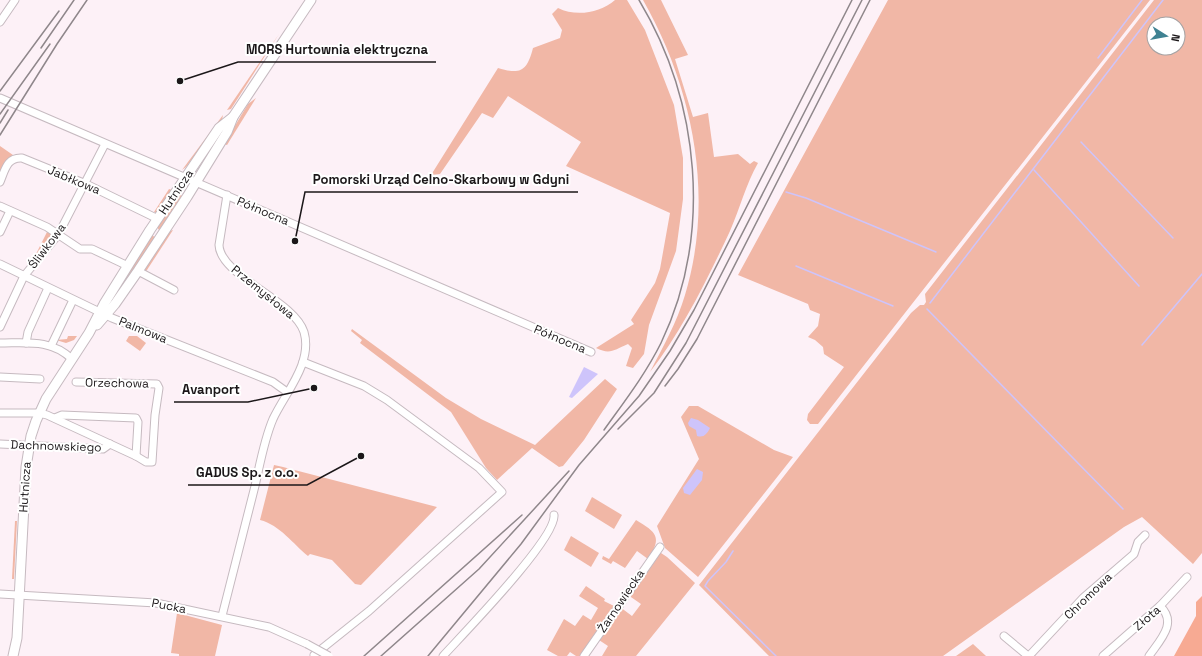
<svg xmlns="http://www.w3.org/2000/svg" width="1202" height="656" viewBox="0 0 1202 656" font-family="'Space Grotesk',sans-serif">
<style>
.green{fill:#f1b7a6;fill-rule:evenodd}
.forest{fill:#f7aa93}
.water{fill:#cec4fb}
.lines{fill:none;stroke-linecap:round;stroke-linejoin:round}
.stream{stroke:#cec4fb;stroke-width:1.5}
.minor-casing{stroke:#c6bac0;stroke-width:9}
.major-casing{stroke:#c6bac0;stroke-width:11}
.minor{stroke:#fff;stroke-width:7}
.major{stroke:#fff;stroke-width:9}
.rail{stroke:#8f878b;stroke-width:1.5}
.minor-bridge-casing{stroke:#c6bac0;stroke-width:9;stroke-linecap:butt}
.minor-bridge{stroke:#fff;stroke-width:7}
.labels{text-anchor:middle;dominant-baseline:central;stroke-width:4;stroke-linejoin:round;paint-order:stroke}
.street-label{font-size:12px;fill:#1b1719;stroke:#fff}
.leader{fill:none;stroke:#1b1719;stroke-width:1.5}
.callout-dot{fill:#1b1719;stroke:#fff;stroke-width:1.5}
.callout-label{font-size:13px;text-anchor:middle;font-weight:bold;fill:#1b1719;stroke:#fff;stroke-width:4;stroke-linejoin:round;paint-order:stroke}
</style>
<rect width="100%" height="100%" fill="#fdf1f7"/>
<g class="green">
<path d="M615,0H627L645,30L674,105L683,158V199L676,251L649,325L644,354L633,368L626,366L632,348L628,344C614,350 610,355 596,348L634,324L631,320L655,283L660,269L670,213L566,166L581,142L508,96L493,118L482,113L440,174L431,175L498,68C521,75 527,71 533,48L560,38L562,30L552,14L558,8C576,17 600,13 615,0Z"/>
<path d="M643,0H661L688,55L675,59L693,117L708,113L714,157L738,154L750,164L754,161L758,163C746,184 740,208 730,231C708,278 682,331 650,372C663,347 677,322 685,295C715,196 693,88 643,0Z"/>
<polygon points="888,0 1150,0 818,424 810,424 807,420 808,414 844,367 824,354 823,347 815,340 808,337 818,326 820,314 810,310 808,304 738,275"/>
<path d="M1154,0H1202V553L1193,564L1142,517L1124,527L943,656H769L699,585L911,313L920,305H924L926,302L925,294ZM1154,24H1178V48H1154Z"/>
<polygon points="279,34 231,109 227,110"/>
<polygon points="256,98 227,145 224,144 248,104"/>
<polygon points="223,115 222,120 186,167 182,170"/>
<polygon points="0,146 13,155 8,161 0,177"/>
<polygon points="169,189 172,190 156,213 154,212"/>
<polygon points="179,194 184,197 159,230 157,227"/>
<polygon points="173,230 145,273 143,272 170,231"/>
<polygon points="47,232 52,234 53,236 31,264"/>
<polygon points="151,235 155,237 110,305 107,303"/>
<polygon points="352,329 446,398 481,419 535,445 605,379 617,389 584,440 563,466 559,467 532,448 497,480 486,468 451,412 360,343 362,340 351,331"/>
<polygon points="68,336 77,336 74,340 66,343 56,340 67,339"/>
<polygon points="129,336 137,336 146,343 140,351 126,341"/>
<polygon points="689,406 698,406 774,450 793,457 698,577 665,548 657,526 699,459 681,417"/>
<path d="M274,465L283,467L437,507L361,585L355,584L332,560L310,554L308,556C293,544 280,525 260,520Z"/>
<polygon points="592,497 622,515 614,529 585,511"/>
<path d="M636,520C656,532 663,537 648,559L637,551L625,568L613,561L611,564L602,559L603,556L609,559Z"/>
<polygon points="15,521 17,521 14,579 12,579"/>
<polygon points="571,536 599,553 591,567 564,550"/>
<polygon points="658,551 667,557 695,583 636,656 602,656 608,646 599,640 620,607 632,616 641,604 628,595"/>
<polygon points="586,586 605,599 604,601 616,607 582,656 576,656 570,652 567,656 558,656 547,650 564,619 575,626 583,615 591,620 598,608 579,596"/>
<polygon points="177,613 222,625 215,656 179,656 179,654 171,653"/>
<polygon points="973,644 986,656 956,656"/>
</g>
<polygon class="forest" points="1202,596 1202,656 1174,656 1196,616 1196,602"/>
<g class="water">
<polygon points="584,367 598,374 572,398 569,397"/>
<path d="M691,418L698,420L710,428C707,434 704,438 697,436L696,430L689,426L688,423Z"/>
<polygon points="697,469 703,472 702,480 690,495 684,493 683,488"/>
</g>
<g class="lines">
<g class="stream">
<polyline points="1098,58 1142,0"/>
<polyline points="1081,142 1173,238"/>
<polyline points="1034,170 1139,286"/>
<polyline points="786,192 806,198 936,252"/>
<polyline points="796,266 893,306"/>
<polyline points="930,303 1163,0"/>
<polyline points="927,309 1123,509"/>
<polyline points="1142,345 1202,274"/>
<polyline points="733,551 726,562 708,581 705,586 776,656"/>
</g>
<defs>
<g id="minor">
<polyline points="0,22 15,0"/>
<polyline points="0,98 591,352"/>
<path d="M0,182C5,170 7,157 22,158L86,184L158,219"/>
<polyline points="0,206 47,227 80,249 92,249 128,266"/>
<polyline points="0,232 10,211"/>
<polyline points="0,264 112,318 273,382 287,392"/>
<polyline points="138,271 174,290"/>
<polyline points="0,327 24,276 58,235 105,144"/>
<path d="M0,343C27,343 51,339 72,359"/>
<polyline points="26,343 28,332 48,288"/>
<polyline points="51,346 73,300"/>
<polyline points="303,362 364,386 387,400 479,468 502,492 369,611 314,655"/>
<polyline points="0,377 40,379"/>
<polyline points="0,413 39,413 47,415 136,456 146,462 152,462 155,415 159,388 157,384 76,382"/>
<polyline points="55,418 62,415 136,418 138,422 136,456"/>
<polyline points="0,444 103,449 110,444"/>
<polyline points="0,594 156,603 269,627 307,644"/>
<path d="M222,616C233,572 244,529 255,486C260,464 264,440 273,419C285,393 313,363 304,332C294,300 220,276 219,245L227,195"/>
<polyline points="1004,636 1028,656"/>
<path d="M443,656C463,634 557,538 554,515"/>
<polyline points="584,656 660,547"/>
<polyline points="1029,656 1083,598 1134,554 1138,542 1145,535"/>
<polyline points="1103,656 1160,606 1187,577"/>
<path d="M1149,656C1160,640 1178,623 1160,606"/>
</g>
<g id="major">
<polyline points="97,325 115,304 138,271 187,197 227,132 233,117 311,0"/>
<polyline points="13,656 17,638 26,467 31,436 36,421 46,399 89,333 104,304 150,230 219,128 233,117"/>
</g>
</defs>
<use href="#minor" class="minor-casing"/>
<use href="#major" class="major-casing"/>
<use href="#minor" class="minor"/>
<use href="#major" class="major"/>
<g class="rail">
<polyline points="41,48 74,0"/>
<polyline points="0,91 59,11"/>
<polyline points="0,114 50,44"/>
<polyline points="0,123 8,110"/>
<polyline points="0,135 57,44 87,0"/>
<polyline points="665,386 678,369 697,339 870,0"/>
<polyline points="618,429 654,393 686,343 862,0"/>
<path d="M604,430C624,402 645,375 661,343C713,234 700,102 639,0"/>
<polyline points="364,656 522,515"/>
<polyline points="381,656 479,569 569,471"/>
<polyline points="428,656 521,544 579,465 639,396 670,351 694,310 852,0"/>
</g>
<defs>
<polyline id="minor-bridge" points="307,644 329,656"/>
</defs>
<use href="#minor-bridge" class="minor-bridge-casing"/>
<use href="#minor-bridge" class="minor-bridge"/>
</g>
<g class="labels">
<g class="street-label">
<text transform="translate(74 180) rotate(23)">Jabłkowa</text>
<text transform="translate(176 192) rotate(-56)">Hutnicza</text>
<text transform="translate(263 211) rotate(23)">Północna</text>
<text transform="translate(47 246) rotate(-53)">Śliwkowa</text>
<text transform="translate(263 292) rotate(39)">Przemysłowa</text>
<text transform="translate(143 330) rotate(22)">Palmowa</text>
<text transform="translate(560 339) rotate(23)">Północna</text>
<text transform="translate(117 383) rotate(1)">Orzechowa</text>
<text transform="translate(56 446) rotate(2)">Dachnowskiego</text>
<text transform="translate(25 487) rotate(-86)">Hutnicza</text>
<text transform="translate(1088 596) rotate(-44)">Chromowa</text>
<text transform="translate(621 601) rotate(-56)">Żarnowiecka</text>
<text transform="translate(169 606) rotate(11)">Pucka</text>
<text transform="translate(1147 618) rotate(-41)">Złota</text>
</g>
</g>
<path class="leader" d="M180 81L238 62H436M295 241L305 192H578M314 388L248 402H174M361 456L307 485H188"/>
<g class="callout-dot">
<circle cx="180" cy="81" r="4"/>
<circle cx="295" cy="241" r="4"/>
<circle cx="314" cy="388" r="4"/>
<circle cx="361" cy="456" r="4"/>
</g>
<g class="callout-label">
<text x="337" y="54">MORS Hurtownia elektryczna</text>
<text x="441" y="184">Pomorski Urząd Celno-Skarbowy w Gdyni</text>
<text x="211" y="394">Avanport</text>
<text x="247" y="477">GADUS Sp. z o.o.</text>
</g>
<g transform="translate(1166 36) rotate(101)"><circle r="19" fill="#ffffff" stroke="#a4a2a3"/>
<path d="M0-3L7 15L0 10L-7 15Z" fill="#3f8292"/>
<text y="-6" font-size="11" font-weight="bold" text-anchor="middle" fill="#1b1719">N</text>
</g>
</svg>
